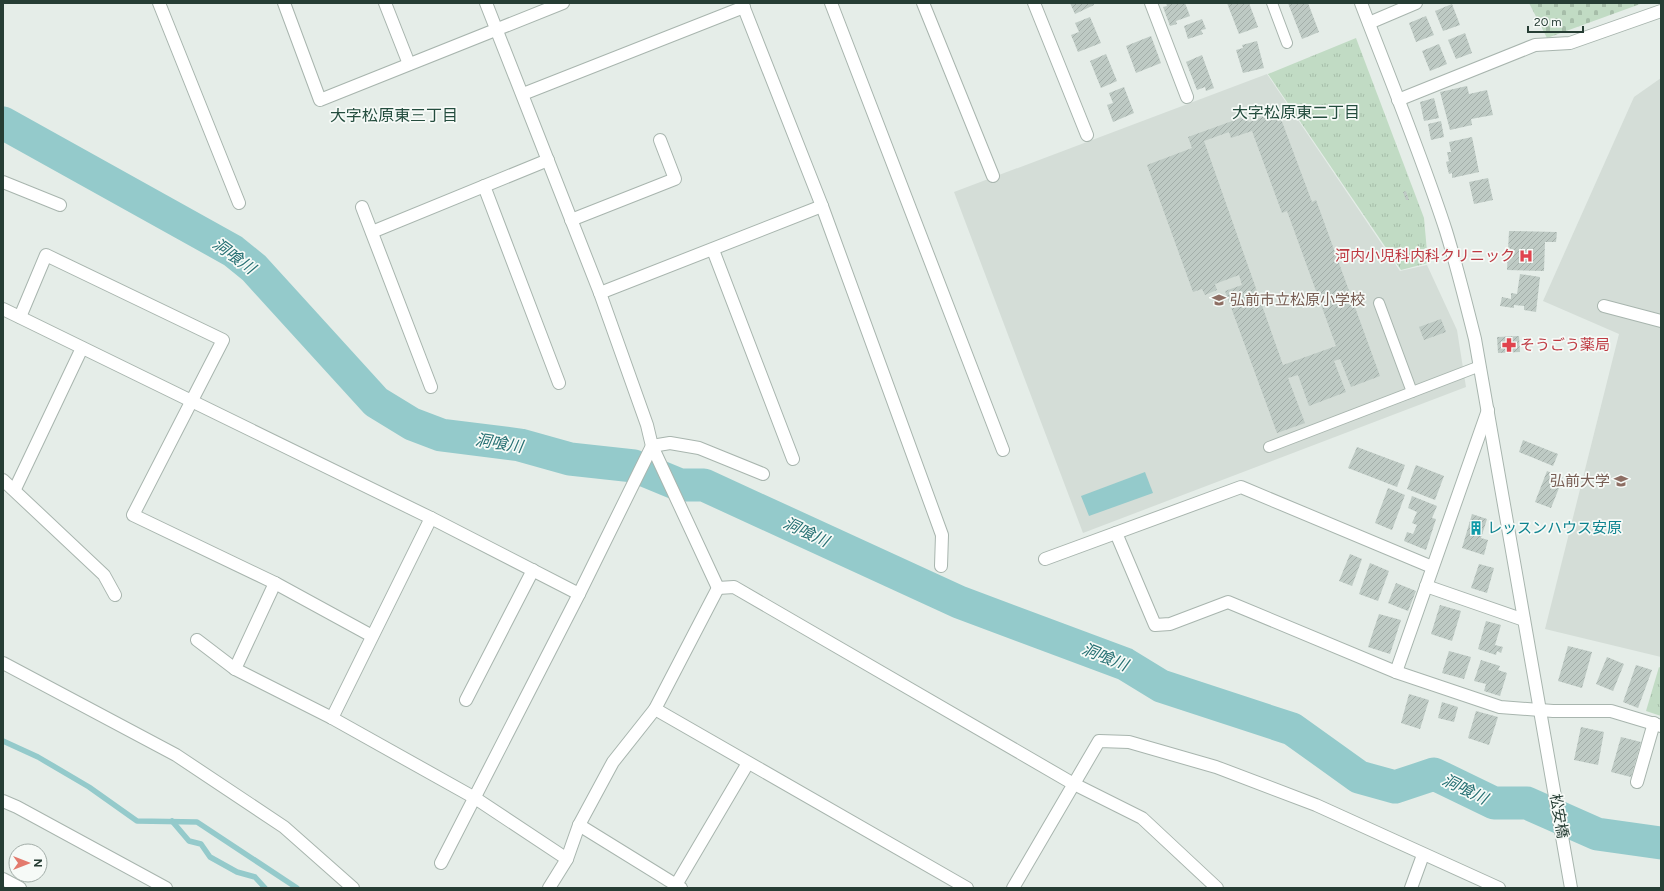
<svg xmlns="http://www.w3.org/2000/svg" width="1664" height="891" viewBox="0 0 1664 891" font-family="Figtree,'Noto Sans JP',sans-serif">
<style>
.built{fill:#d4ddd7}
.cemetery{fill:url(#cemetery-stones)}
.park{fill:url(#park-tufts)}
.water{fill:#94cacb}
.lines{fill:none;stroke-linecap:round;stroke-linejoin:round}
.stream{stroke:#94cacb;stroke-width:5.5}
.river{stroke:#94cacb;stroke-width:33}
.building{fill:url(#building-hatch);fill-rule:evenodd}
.service-casing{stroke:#a8b5ae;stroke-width:12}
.minor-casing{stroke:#a8b5ae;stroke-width:14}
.tertiary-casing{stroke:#a8b5ae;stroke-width:14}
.service{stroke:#fff;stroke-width:10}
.minor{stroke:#fff;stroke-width:12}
.tertiary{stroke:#fff;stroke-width:12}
.labels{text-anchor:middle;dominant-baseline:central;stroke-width:3.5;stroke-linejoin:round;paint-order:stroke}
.health-label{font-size:15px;fill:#be3a42;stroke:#f6faf7;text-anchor:end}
.education-label{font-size:15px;fill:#785e54;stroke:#f6faf7;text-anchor:start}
.culture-label{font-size:15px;fill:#0d838f;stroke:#f6faf7;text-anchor:start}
.street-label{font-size:15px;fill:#263d34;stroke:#f6faf7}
.neighbourhood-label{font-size:16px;fill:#244d3e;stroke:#f6faf7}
.water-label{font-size:16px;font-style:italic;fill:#267073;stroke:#f6faf7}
</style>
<defs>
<pattern id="cemetery-stones" width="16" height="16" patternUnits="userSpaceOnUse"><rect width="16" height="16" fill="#c1dbc4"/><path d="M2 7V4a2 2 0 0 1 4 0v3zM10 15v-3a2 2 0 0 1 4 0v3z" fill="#a6bda9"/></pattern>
<pattern id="park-tufts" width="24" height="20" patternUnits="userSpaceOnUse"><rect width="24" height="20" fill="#c1dbc4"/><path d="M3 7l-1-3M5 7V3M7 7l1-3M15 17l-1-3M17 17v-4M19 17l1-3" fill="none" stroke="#a6bda9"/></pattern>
<pattern id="building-hatch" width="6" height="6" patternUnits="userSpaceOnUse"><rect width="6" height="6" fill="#becac4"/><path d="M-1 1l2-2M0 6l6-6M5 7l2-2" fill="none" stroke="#a3aea9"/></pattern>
</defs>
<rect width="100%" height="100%" fill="#e5ede8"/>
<g class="built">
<polygon points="1267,74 1400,271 1427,265 1457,330 1466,387 1083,533 954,192"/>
<polygon points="1661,78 1661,657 1545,629 1619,334 1543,301 1634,97"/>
</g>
<polygon class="cemetery" points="1529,3 1643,3 1547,38"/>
<g class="park">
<polygon points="1356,38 1424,218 1428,263 1401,270 1268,74"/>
<polygon points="1659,667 1661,668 1661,716 1646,711"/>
</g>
<polygon class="water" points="1145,472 1153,493 1089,516 1081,496"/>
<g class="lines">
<g class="stream">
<polyline points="3,741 38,757 89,787 137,821 197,822 297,888"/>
<polyline points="172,821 189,841 201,844 210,857 237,872 255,877 265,888"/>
</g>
<polyline class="river" points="3,123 233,251 254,268 376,402 412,424 441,435 520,445 570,459 634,466 680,485 704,485 959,602 1125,664 1161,686 1292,729 1359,777 1395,787 1434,774 1494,803 1527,803 1597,834 1661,843"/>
</g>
<g class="building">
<polygon points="1070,3 1093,3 1094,5 1075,14"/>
<polygon points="1166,3 1185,3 1190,16 1176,21 1177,24 1170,26 1163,7 1167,6"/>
<polygon points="1227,3 1249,3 1258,27 1239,34"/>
<polygon points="1288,3 1308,3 1319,32 1302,39"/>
<polygon points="1452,4 1460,25 1443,31 1435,11"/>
<polygon points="1426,16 1434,35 1416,42 1409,23"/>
<polygon points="1090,17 1101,43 1078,52 1071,35 1079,32 1075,23"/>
<polygon points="1202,19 1206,29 1201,30 1203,34 1188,39 1184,26"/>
<polygon points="1465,33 1472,53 1456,59 1448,40"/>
<polygon points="1151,36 1161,63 1136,73 1126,46"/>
<polygon points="1257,41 1264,68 1243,73 1236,50 1243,48 1242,45"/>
<polygon points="1439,44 1447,64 1430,71 1422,51"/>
<polygon points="1106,54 1117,81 1101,88 1090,61"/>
<polygon points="1202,55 1214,88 1206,91 1205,87 1197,90 1186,62"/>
<polygon points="1467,86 1469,94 1487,90 1493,115 1471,119 1472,125 1450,130 1440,92"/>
<polygon points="1124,87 1134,113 1113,122 1107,105 1113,103 1109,93"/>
<polygon points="1434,98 1439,118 1424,121 1420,102"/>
<path d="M1278,111L1312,202L1316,200L1380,376L1351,387L1340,359L1334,361L1346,392L1309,406L1298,375L1288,378L1305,423L1277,433L1225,291L1242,285L1239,275L1215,284L1217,290L1205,295L1202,289L1193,292L1147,165L1192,148L1188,137L1246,116L1249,122ZM1252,131L1282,213L1287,211L1336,346L1283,365L1204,141L1229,132L1231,138Z"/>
<polygon points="1441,121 1444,137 1431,140 1428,124"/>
<polygon points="1472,137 1479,172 1452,178 1452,173 1449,174 1446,162 1449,161 1447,152 1451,152 1449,142"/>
<polygon points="1488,178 1493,200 1474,204 1469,182"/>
<polygon points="1406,191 1409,200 1406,200 1403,192"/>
<polygon points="1509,231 1557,232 1556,242 1545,242 1544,271 1507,270"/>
<polygon points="1520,274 1540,277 1536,312 1524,310 1524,306 1514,305 1514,308 1500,306 1502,297 1511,299 1511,293 1517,294"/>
<polygon points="1441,319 1446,332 1424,340 1419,327"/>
<polygon points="1519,336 1520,352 1498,353 1497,337"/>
<polygon points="1523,440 1558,454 1553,466 1519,452"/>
<polygon points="1357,447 1405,465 1397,487 1348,468"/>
<polygon points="1416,465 1444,476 1435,500 1407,489"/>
<polygon points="1547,471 1563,478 1551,508 1535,502"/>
<polygon points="1388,488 1405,495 1392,530 1375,523"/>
<polygon points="1412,496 1437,506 1432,518 1436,519 1426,550 1404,541 1407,532 1413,534 1417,525 1412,523 1417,512 1408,508"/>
<polygon points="1472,514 1487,519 1481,538 1488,540 1484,555 1462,548"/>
<polygon points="1350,554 1362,559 1352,586 1339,581"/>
<polygon points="1370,563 1389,571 1378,601 1359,594"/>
<polygon points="1479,564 1494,568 1487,593 1471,588"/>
<polygon points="1396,583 1416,591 1408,611 1388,603"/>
<polygon points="1440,605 1461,611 1452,641 1431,634"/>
<polygon points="1379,614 1401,620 1390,654 1368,647"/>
<polygon points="1486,621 1501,625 1495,645 1503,647 1501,653 1497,651 1496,655 1478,649"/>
<polygon points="1568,646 1592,652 1582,688 1558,681"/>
<polygon points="1449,651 1471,657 1464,679 1442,673"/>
<polygon points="1607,657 1624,664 1613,691 1596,684"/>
<polygon points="1481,660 1500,666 1498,670 1507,673 1500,696 1484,691 1486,684 1474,681"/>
<polygon points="1636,665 1652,670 1638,708 1623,702"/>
<polygon points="1409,694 1429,700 1420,729 1401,723"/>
<polygon points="1442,702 1458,707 1454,722 1438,718"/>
<polygon points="1476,711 1498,717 1489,745 1468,738"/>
<polygon points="1581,727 1604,732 1598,765 1574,760"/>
<polygon points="1621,737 1641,742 1631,777 1611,772"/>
</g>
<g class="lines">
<defs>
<g id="service">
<polyline points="1272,3 1287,43"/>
<polyline points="1379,303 1412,392"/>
<polyline points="1269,447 1480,366"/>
</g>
<g id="minor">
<polyline points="159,3 239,203"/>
<polyline points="284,3 320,100 563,3"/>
<polyline points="385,3 409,64"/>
<polyline points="486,3 600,293 647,425 652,446 718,588"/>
<polyline points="742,3 822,206 942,535 941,566"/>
<polyline points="831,3 1003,450"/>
<polyline points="923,3 993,176"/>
<polyline points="1034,3 1087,135"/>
<polyline points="1151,3 1187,97"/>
<polyline points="1369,23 1416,3"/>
<polyline points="523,94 744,7"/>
<polyline points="1398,100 1535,45 1570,43 1661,11"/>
<polyline points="3,182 60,205"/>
<polyline points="484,186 559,383"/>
<polyline points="362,207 431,387"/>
<polyline points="571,220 675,179 660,140"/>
<polyline points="372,232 548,160"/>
<polyline points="713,250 793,459"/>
<polyline points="600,293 822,206"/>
<polyline points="1604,306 1661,321"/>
<polyline points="3,309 431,518 579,594"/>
<polyline points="20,317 46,255 223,340 133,515 275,583 372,636"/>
<polyline points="652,446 670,443 699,448 763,474"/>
<polyline points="3,480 104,575 115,595"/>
<polyline points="15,489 82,348"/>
<polyline points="1116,533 1155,625 1170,624 1228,602 1396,672 1500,707 1553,711 1611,711 1661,726"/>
<polyline points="1045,559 1241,487 1432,567"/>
<polyline points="1426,586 1524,620"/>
<polyline points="718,588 734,587 1072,783 1142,818 1217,888"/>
<polyline points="197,640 235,669 332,718 475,798 567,859"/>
<polyline points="3,663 176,755 284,827 353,888"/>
<polyline points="235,669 275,583"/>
<polyline points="1396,672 1488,410"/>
<polyline points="466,700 533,570"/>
<polyline points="655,709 967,888"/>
<polyline points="332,718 431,518"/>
<polyline points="1637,782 1654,723"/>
<polyline points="3,801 17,807 166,888"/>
<polyline points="579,825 681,888"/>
<polyline points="441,863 579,594 652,446"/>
<polyline points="676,885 748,763"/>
<polyline points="549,888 567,859 579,825 613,762 655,709 718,588"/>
<polyline points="1013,888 1099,741 1129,742 1216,767 1316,805 1499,888"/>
<polyline points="1411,888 1423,855"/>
</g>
<g id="tertiary">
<path d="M1361,3C1390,79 1421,154 1446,231C1457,267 1466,303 1475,339L1571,888"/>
<polyline points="3,879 20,888"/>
</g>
</defs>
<use href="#service" class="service-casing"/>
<use href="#minor" class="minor-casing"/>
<use href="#tertiary" class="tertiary-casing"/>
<use href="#service" class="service"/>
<use href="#minor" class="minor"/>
<use href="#tertiary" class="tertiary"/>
</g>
<defs>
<symbol id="hospital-bare" viewBox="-9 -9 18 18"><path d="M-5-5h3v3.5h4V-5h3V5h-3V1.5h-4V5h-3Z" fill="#e0444e" stroke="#f6faf7" stroke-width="2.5" paint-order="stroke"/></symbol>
<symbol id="school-bare" viewBox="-9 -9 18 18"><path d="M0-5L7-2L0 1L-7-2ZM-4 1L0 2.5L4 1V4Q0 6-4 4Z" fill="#8d6e63" stroke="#f6faf7" stroke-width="2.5" paint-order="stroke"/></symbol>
<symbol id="pharmacy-bare" viewBox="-9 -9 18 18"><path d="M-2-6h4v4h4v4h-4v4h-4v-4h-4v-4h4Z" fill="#e0444e" stroke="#f6faf7" stroke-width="2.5" paint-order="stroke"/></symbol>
<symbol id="university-bare" viewBox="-9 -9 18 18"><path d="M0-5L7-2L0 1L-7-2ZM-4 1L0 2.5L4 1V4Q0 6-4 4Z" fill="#8d6e63" stroke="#f6faf7" stroke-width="2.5" paint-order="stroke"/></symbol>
<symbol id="building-bare" viewBox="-9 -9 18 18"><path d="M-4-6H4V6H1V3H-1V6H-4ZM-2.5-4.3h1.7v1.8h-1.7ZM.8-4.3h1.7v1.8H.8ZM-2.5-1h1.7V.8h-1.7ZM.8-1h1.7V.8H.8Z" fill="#0f9aa8" stroke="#f6faf7" stroke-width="2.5" paint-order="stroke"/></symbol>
</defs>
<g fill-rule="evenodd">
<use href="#hospital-bare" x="1516" y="246" width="20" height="20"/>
<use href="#school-bare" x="1209" y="290" width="20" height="20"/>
<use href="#pharmacy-bare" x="1499" y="335" width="20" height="20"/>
<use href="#university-bare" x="1611" y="471" width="20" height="20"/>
<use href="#building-bare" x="1466" y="518" width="20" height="20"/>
</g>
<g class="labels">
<g class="health-label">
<text x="1515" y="256">河内小児科内科クリニック</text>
<text x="1520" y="345" text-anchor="start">そうごう薬局</text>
</g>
<g class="education-label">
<text x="1230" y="300">弘前市立松原小学校</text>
<text x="1610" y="481" text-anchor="end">弘前大学</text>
</g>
<g class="culture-label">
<text x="1487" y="528">レッスンハウス安原</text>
</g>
<g class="street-label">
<text transform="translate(1559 816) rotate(80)">松安橋</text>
</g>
<g class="neighbourhood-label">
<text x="1296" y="112">大字松原東二丁目</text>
<text x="394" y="115">大字松原東三丁目</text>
</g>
<g class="water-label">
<text transform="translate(234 256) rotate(36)">洞喰川</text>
<text transform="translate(499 443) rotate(9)">洞喰川</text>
<text transform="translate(806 532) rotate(25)">洞喰川</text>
<text transform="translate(1105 657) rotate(22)">洞喰川</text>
<text transform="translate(1465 789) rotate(26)">洞喰川</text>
</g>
</g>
<rect width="1664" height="891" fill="none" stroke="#263d34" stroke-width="8"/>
<g transform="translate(28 863) rotate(90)"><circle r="19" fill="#f6faf7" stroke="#a3aea9"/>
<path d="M0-3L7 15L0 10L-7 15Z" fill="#e37a6d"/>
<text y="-6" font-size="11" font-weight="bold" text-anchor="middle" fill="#263d34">N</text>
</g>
<path d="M1528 26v6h55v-6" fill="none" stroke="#263d34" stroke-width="2"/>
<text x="1534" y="26" font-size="12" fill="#263d34" stroke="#f6faf7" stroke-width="3" paint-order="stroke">20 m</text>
</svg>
